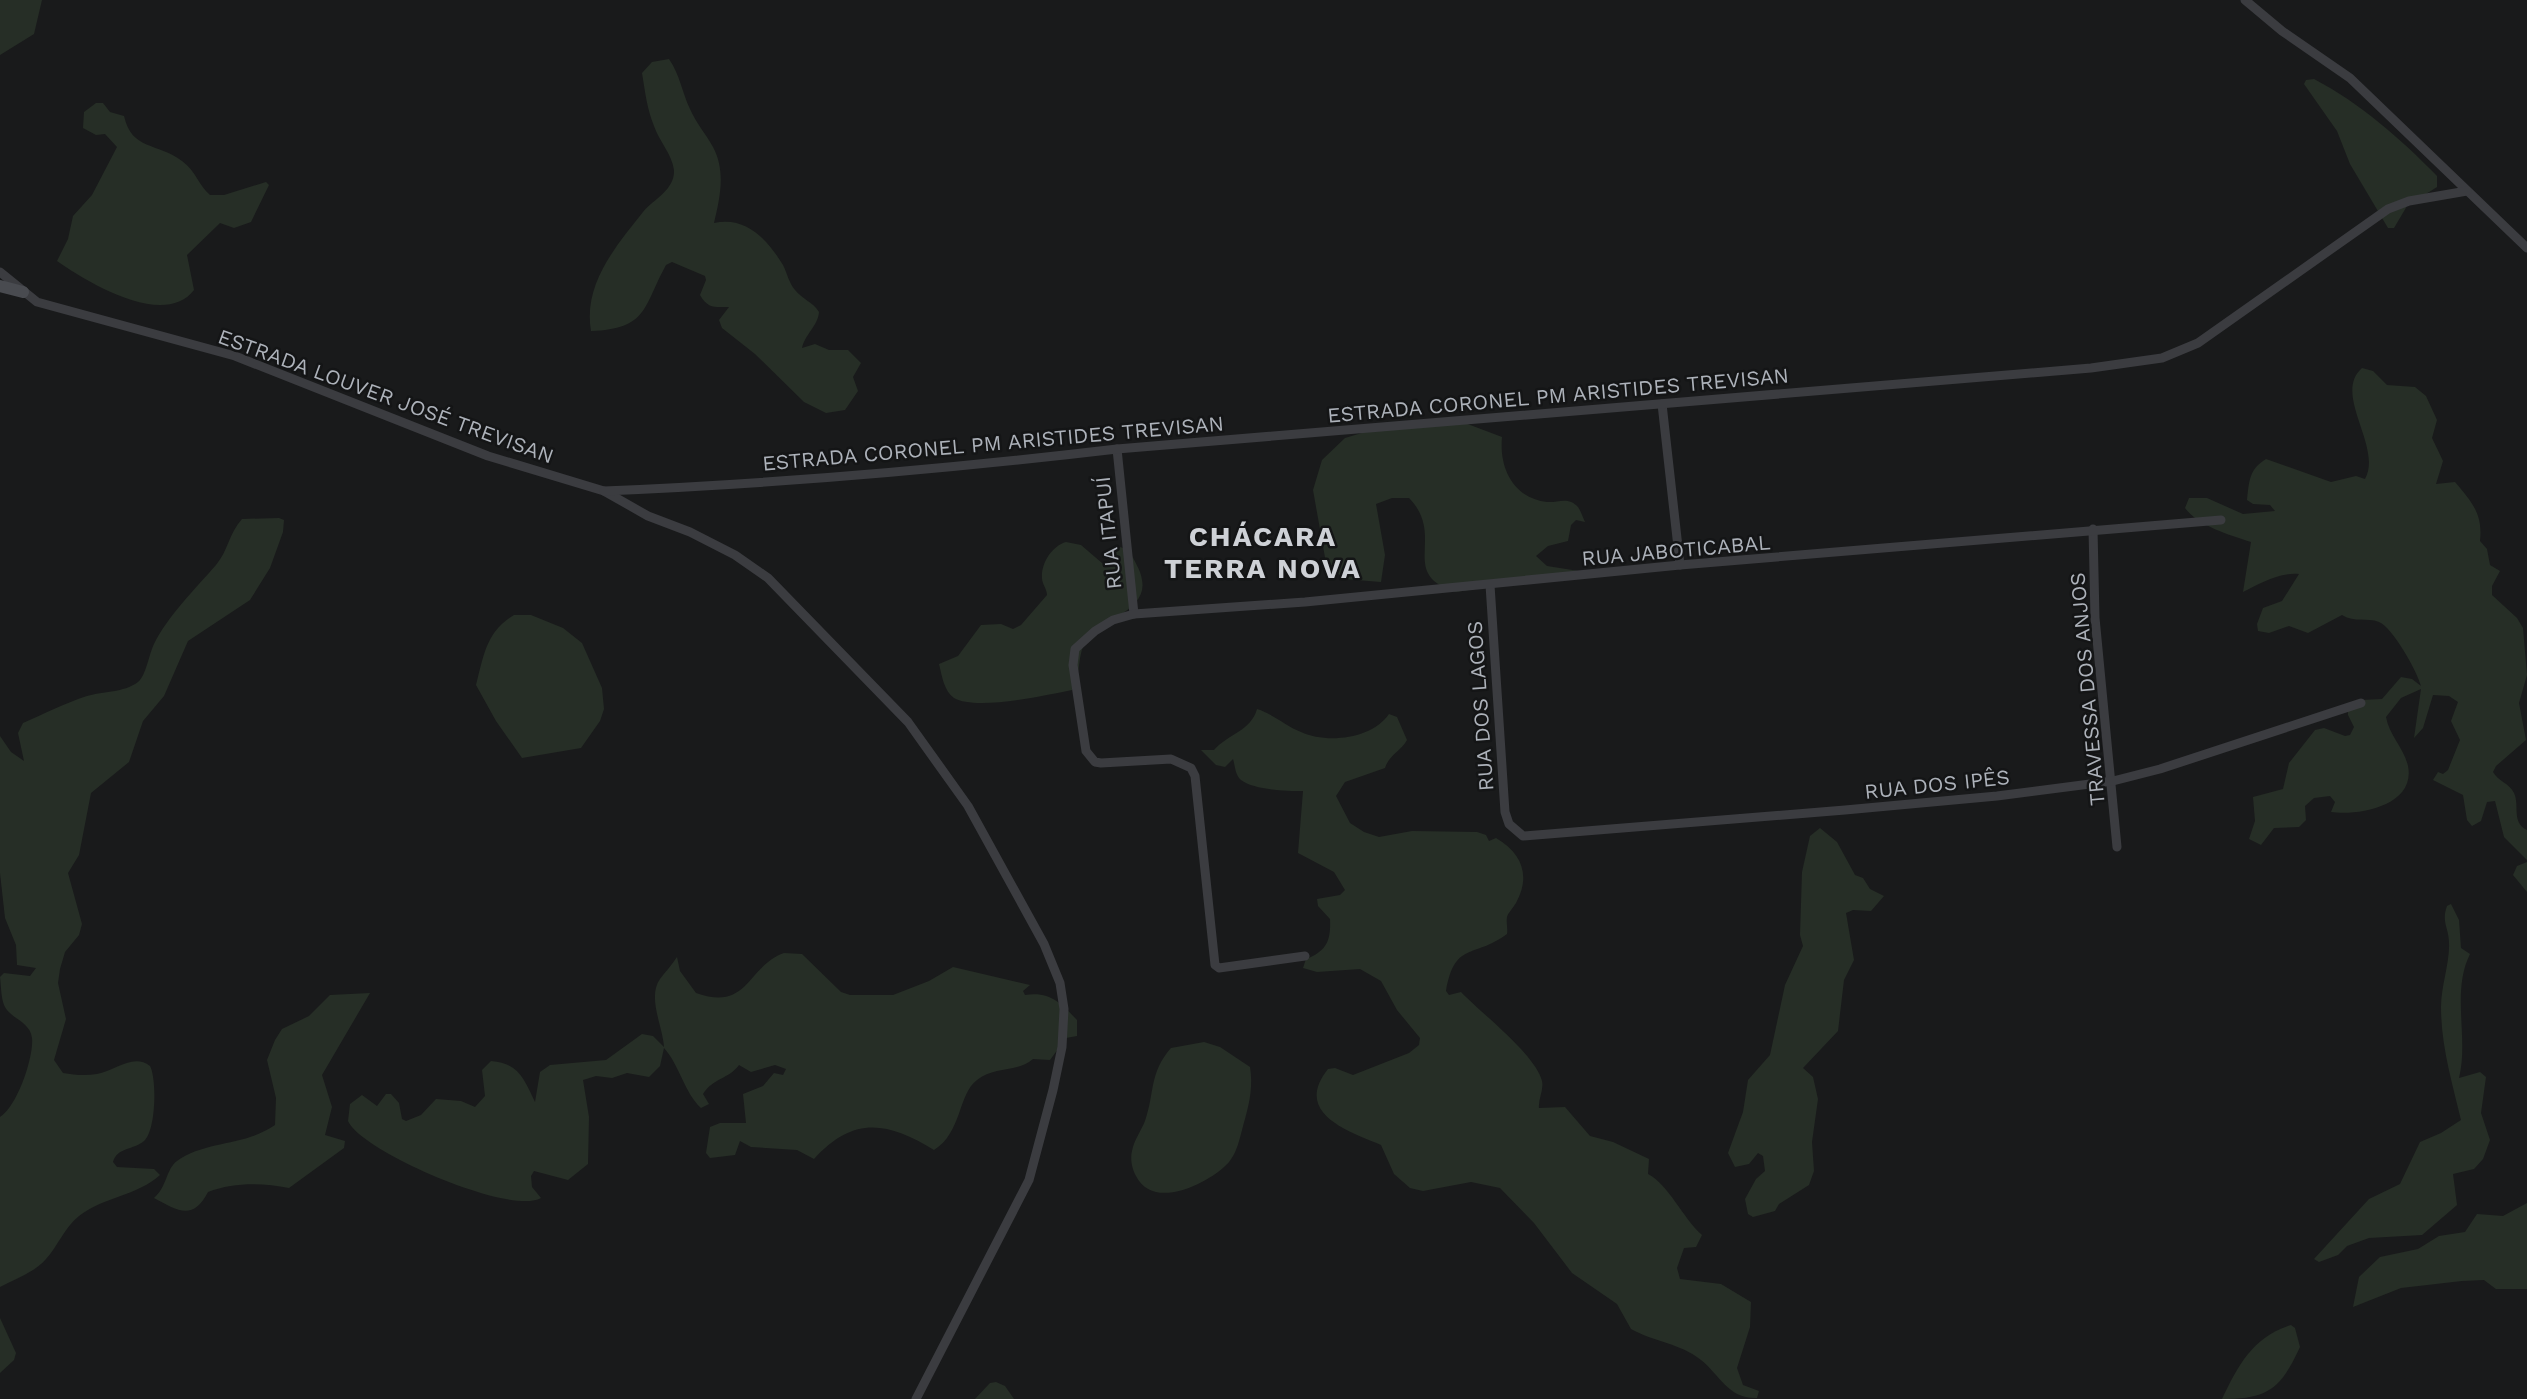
<svg xmlns="http://www.w3.org/2000/svg" width="2527" height="1399" viewBox="0 0 2527 1399" font-family="'Work Sans',sans-serif">
<style>
.green{fill:#262e26}
.lines{fill:none;stroke-linecap:round;stroke-linejoin:round}
.street{stroke:#3b3c40;stroke-width:9}
.secondary{stroke:#494b50;stroke-width:12}
.labels{text-anchor:middle;dominant-baseline:central;stroke-width:5;stroke-linejoin:round;paint-order:stroke}
.street-label{font-size:21px;fill:#adb2ba;stroke:#141516}
.district-label{font-size:28px;font-weight:bold;letter-spacing:2px;fill:#ced1d6;stroke:#141516}
</style>
<rect width="100%" height="100%" fill="#191a1b"/>
<g class="green">
<polygon points="0,0 42,0 34,34 0,55"/>
<path d="M669,59C680,75 682,92 690,109C696,123 706,134 713,147C726,171 720,198 714,223C746,216 767,239 783,265C787,273 789,283 795,290C802,299 813,302 819,312C818,326 805,334 802,348L815,344L829,350H848L861,363L853,377L858,391L845,410L826,413L804,402L755,354L722,328L719,320L729,307C715,307 708,309 700,295L706,280L705,276L672,262L666,265C643,307 648,329 591,331C583,285 615,247 643,212C654,199 675,190 674,170C672,154 659,141 654,126C647,109 645,91 642,73L652,62Z"/>
<path d="M2314,79C2360,103 2401,139 2437,176V187L2407,206L2394,228H2388L2350,164L2337,131L2304,84L2306,80Z"/>
<path d="M96,103H103L110,112L124,116C132,151 157,142 182,161C196,171 199,186 210,195H224L266,182L269,185L251,222L234,228L220,223L187,255L194,290C164,329 87,282 57,261L68,239L73,216L92,195L117,147L105,134L96,135L83,128L84,112Z"/>
<path d="M2362,368L2373,371L2387,385L2415,387L2426,396L2437,420L2432,438L2443,461L2436,484L2455,482C2472,502 2483,514 2480,541L2487,549L2490,565L2500,571L2492,586V595L2517,618L2523,628L2527,675L2519,703L2526,740L2496,766L2493,772C2498,781 2509,783 2514,793C2520,806 2511,822 2527,830V860L2504,837L2495,801L2487,802L2481,821L2472,826L2467,820L2463,795L2433,780L2438,772L2443,774L2448,770L2460,740L2451,721L2458,702L2449,696L2433,695L2423,728L2414,738L2421,689L2401,698L2386,717C2389,735 2404,748 2408,766C2416,806 2358,816 2331,812L2335,802L2330,796L2314,798L2305,806L2306,820L2299,827L2274,828L2261,845L2249,839L2255,821L2253,797L2283,789L2289,763L2315,730L2324,728L2345,736L2350,735L2354,727L2348,715V704L2361,700L2382,699L2401,677L2412,679L2421,686C2417,671 2393,628 2379,622C2367,617 2355,623 2342,615L2308,633L2289,626L2269,633L2258,631L2257,624L2263,608L2282,601L2299,574C2280,572 2259,584 2243,592L2251,542C2230,535 2198,526 2185,508L2189,498H2207L2243,514L2275,511L2270,505L2253,504L2247,500C2249,482 2249,469 2266,459L2331,482L2356,476L2365,479C2383,447 2332,394 2362,368Z"/>
<path d="M1457,420L1502,437C1499,468 1513,498 1547,502C1558,503 1568,496 1578,507C1581,511 1583,518 1585,522L1576,520L1571,525L1568,541L1548,546L1536,556L1547,566L1585,572L1456,592C1397,574 1447,537 1409,498H1392L1376,504L1385,555L1381,582L1344,579L1326,563L1313,490L1322,460L1345,438L1392,424Z"/>
<path d="M279,518L284,520L283,532L270,568L250,600L188,641L164,696L143,721L129,762L91,793L79,855L68,873L82,924L79,935L65,952L60,969L58,983L66,1019L54,1060L63,1073C74,1075 86,1076 97,1074C115,1071 133,1053 150,1066C157,1079 156,1131 144,1141C134,1150 117,1147 113,1162L117,1167L154,1169L160,1175C137,1196 103,1197 79,1216C64,1228 58,1246 46,1259C35,1272 15,1279 0,1287V1117C17,1107 34,1057 32,1038C30,1021 10,1019 4,1005C1,997 1,985 0,977L4,973L30,976L36,968L17,965L16,945L5,918L0,873V736L11,752L24,761L18,733L23,723C44,714 65,703 87,696C104,691 123,693 138,682C146,676 149,654 154,644C168,616 195,589 216,565C228,551 229,533 242,519Z"/>
<path d="M1066,542L1081,545L1102,563L1109,561L1120,547L1129,550C1133,559 1141,570 1142,580C1148,610 1102,620 1088,638C1076,653 1082,675 1072,690C1047,695 976,711 954,698C944,691 942,676 939,664L958,656L981,625L1001,624L1013,629L1021,625L1047,595C1047,589 1042,584 1042,578C1041,563 1052,546 1066,542Z"/>
<path d="M514,615H531L563,628L582,643L602,688L604,709L600,721L581,748L522,758L496,721L476,685C484,655 486,632 514,615Z"/>
<path d="M1257,709C1273,714 1286,726 1301,732C1327,744 1372,739 1389,714L1397,717L1407,740C1401,751 1389,755 1385,768L1345,782L1336,796L1350,823L1364,832L1379,837L1412,831L1477,832L1486,835L1489,841L1496,838C1522,853 1531,876 1516,903C1513,908 1508,913 1507,917C1506,923 1508,929 1507,934C1473,959 1455,941 1446,991L1449,995L1461,992C1481,1013 1536,1055 1542,1081C1544,1090 1538,1099 1539,1108L1565,1107L1590,1136L1613,1142L1649,1159L1648,1174C1669,1185 1682,1217 1702,1235L1696,1247L1684,1248L1677,1268L1680,1279L1721,1284L1751,1302L1750,1327L1737,1368L1743,1385L1759,1391L1757,1398C1728,1399 1720,1375 1701,1360C1680,1343 1654,1342 1631,1329L1617,1304L1572,1273L1534,1223L1500,1188L1471,1182L1423,1191L1410,1188L1394,1174L1381,1145C1347,1131 1293,1113 1328,1069L1335,1068L1353,1075L1409,1053L1419,1045L1420,1038L1397,1010L1381,981L1360,969L1317,972L1303,968L1306,959C1327,951 1331,940 1330,919L1318,906L1317,899L1340,895L1345,890L1334,872L1298,853L1303,791C1286,791 1254,790 1241,780C1235,775 1235,765 1233,759L1225,767L1216,765L1201,750H1214C1228,734 1251,731 1257,709Z"/>
<polygon points="1820,828 1837,842 1855,875 1863,878 1870,889 1884,896 1871,911 1853,910 1846,913 1854,960 1844,980 1838,1031 1803,1068 1813,1077 1818,1099 1812,1142 1814,1171 1809,1185 1779,1204 1775,1211 1753,1217 1748,1214 1745,1199 1756,1179 1765,1171 1763,1156 1758,1153 1749,1164 1735,1167 1728,1153 1743,1112 1748,1080 1770,1055 1785,985 1803,946 1800,935 1802,872 1810,836"/>
<polygon points="2527,862 2527,892 2513,875 2517,866"/>
<path d="M2451,904L2459,920L2461,948L2470,954C2451,992 2469,1038 2459,1078L2480,1072L2486,1077L2481,1113L2490,1140L2483,1159L2474,1169L2453,1174L2457,1205L2422,1235L2369,1238L2347,1246L2338,1255L2319,1262L2314,1259L2369,1199L2400,1184L2420,1142L2441,1133L2461,1120C2452,1082 2441,1046 2441,1007C2441,986 2450,962 2449,943C2449,928 2441,922 2447,906Z"/>
<path d="M784,953L802,954L841,992L850,995H893L929,981L953,967L1030,985L1023,991L1025,995C1050,991 1061,1003 1077,1020V1036L1066,1038L1050,1060L1033,1059C1017,1073 994,1066 977,1080C958,1094 962,1133 934,1150C887,1121 853,1116 814,1159L797,1150L751,1147L740,1141L735,1155L710,1158L706,1153L710,1127L720,1123H746L743,1094L763,1086L774,1073L783,1075L786,1069L775,1065L751,1072L739,1065C729,1079 713,1078 703,1094L709,1104L701,1108C684,1092 680,1066 664,1048L660,1066L649,1077L627,1073L612,1078L596,1076L583,1080L589,1117L588,1164L568,1180L534,1171L531,1176L532,1187L541,1198C510,1216 361,1151 348,1121L350,1104L362,1095L377,1106L386,1094H391L399,1103L402,1119L406,1121L421,1115L436,1099L461,1101L475,1107L485,1096L482,1070L491,1061C519,1063 524,1079 535,1102L540,1072L550,1065L606,1060L642,1034L653,1036L664,1047C663,1027 647,997 660,979C665,972 672,965 677,957L680,971L696,993C749,1012 747,966 784,953Z"/>
<path d="M370,993L322,1075L332,1107L325,1135L345,1141L344,1148L289,1188C262,1183 235,1182 208,1192C193,1221 178,1211 154,1198C167,1187 166,1169 177,1161C206,1140 243,1147 275,1125L276,1098L267,1060L275,1040L282,1029L309,1016L330,995Z"/>
<path d="M1204,1042L1220,1047L1250,1067C1253,1085 1250,1101 1245,1119C1240,1135 1238,1156 1224,1167C1204,1185 1153,1210 1136,1176C1132,1169 1130,1159 1132,1151C1134,1140 1141,1131 1145,1121C1155,1092 1149,1073 1171,1048Z"/>
<polygon points="2527,1203 2527,1289 2496,1289 2484,1280 2462,1281 2401,1288 2353,1307 2359,1277 2380,1257 2418,1249 2439,1236 2465,1232 2477,1214 2503,1216"/>
<polygon points="0,1318 16,1353 14,1360 0,1373"/>
<path d="M2291,1325L2295,1328L2300,1347C2281,1388 2269,1399 2222,1399C2238,1365 2253,1337 2291,1325Z"/>
<polygon points="996,1382 1005,1386 1014,1399 975,1399 990,1383"/>
</g>
<g class="lines">
<g class="street">
<polyline points="2245,0 2282,31 2350,78 2527,248"/>
<polyline points="0,272 37,302 235,356 488,456 604,491 648,516 690,532 735,555 768,578 908,722 968,806 1044,944 1060,983 1064,1009 1062,1047 1053,1090 1029,1180 916,1399"/>
<polyline points="1662,404 1680,565"/>
<polyline points="1117,449 1134,614"/>
<path d="M604,491C775,484 947,469 1117,449L2091,368L2162,358L2198,343L2388,209L2409,201L2467,191"/>
<polyline points="2093,529 2095,618 2117,847"/>
<polyline points="1490,585 1505,812 1509,824 1523,836 1845,810 1997,796 2113,781 2160,769 2361,703"/>
<polyline points="1305,956 1219,968 1215,965 1195,776 1191,768 1171,759 1101,763 1095,762 1086,751 1073,665 1075,649 1095,631 1113,620 1134,614 1305,602 1680,565 2221,520"/>
</g>
<polyline class="secondary" points="0,286 23,292"/>
</g>
<g class="labels">
<g class="street-label">
<text transform="translate(1558 395) rotate(-5)">ESTRADA CORONEL PM ARISTIDES TREVISAN</text>
<text transform="translate(386 396) rotate(20)">ESTRADA LOUVER JOSÉ TREVISAN</text>
<text transform="translate(993 443) rotate(-5)">ESTRADA CORONEL PM ARISTIDES TREVISAN</text>
<text transform="translate(1108 533) rotate(-96)">RUA ITAPUÍ</text>
<text transform="translate(1676 550) rotate(-5)">RUA JABOTICABAL</text>
<text transform="translate(2087 689) rotate(-95)">TRAVESSA DOS ANJOS</text>
<text transform="translate(1480 706) rotate(-94)">RUA DOS LAGOS</text>
<text transform="translate(1937 784) rotate(-6)">RUA DOS IPÊS</text>
</g>
<g class="district-label">
<text x="1263" y="536">CHÁCARA<tspan x="1263" dy="32">TERRA NOVA</tspan></text>
</g>
</g>
</svg>
